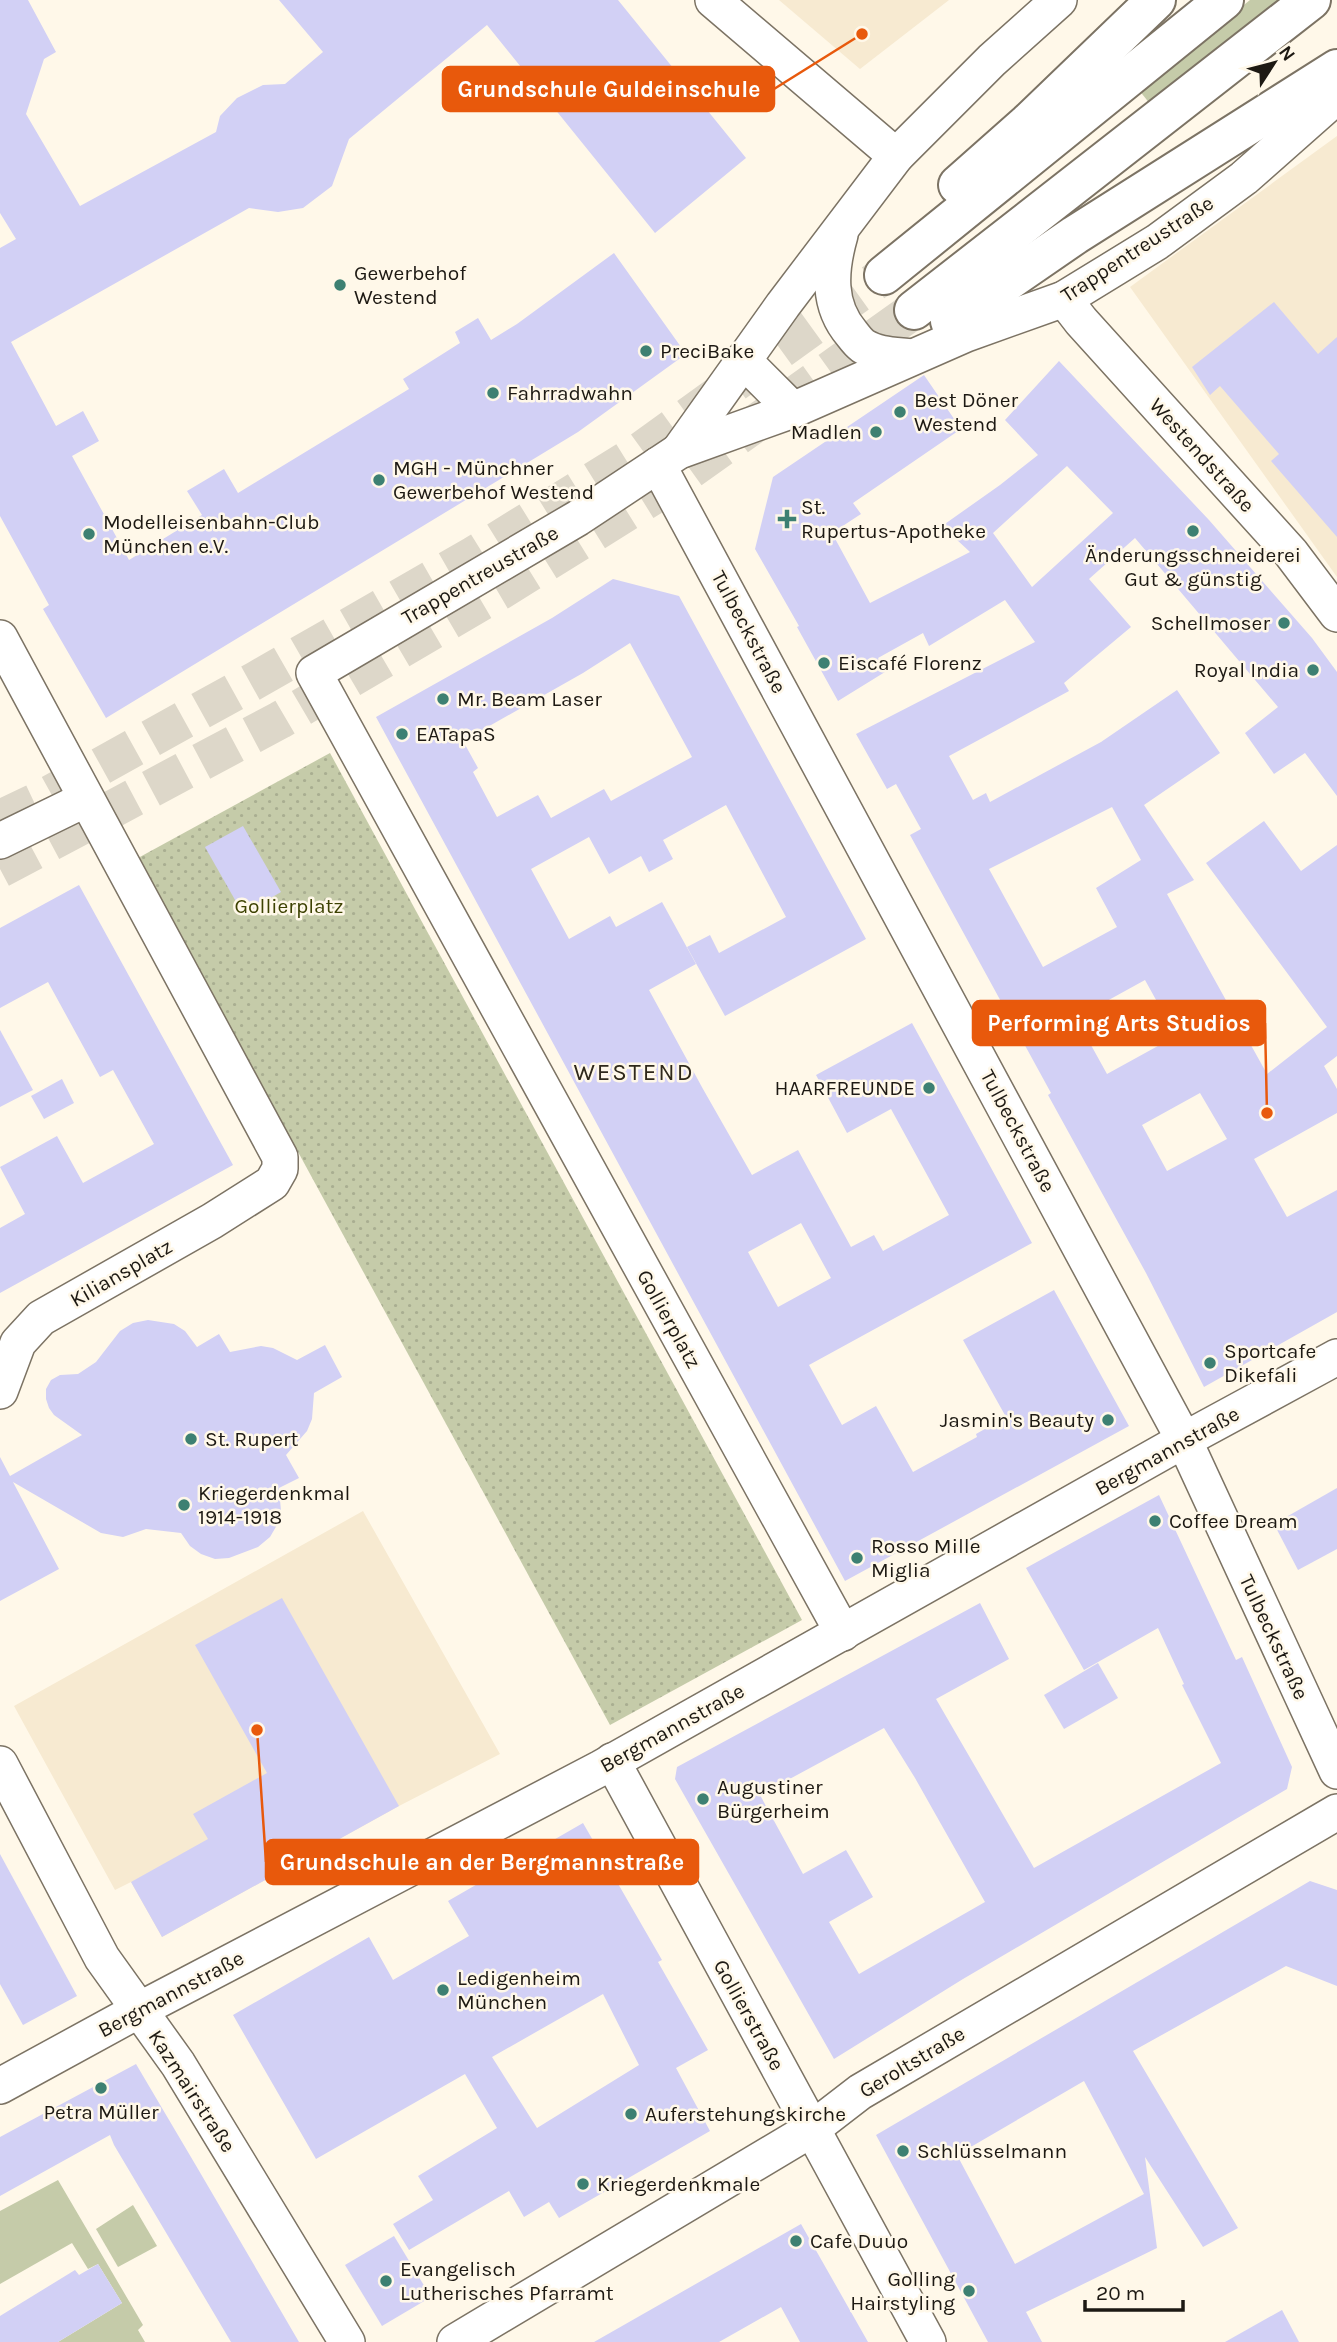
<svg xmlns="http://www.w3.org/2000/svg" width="1337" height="2342" viewBox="0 0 1337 2342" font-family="Karla,sans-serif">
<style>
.built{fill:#f7ead1}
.green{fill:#c5cba9}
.park{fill:url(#park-dots)}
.building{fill:#d2d0f5;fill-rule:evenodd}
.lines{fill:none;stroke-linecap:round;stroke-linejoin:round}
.highway-tunnel{stroke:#ddd7c9;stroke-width:38;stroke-dasharray:38 19;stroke-linecap:butt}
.minor-casing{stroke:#7c7364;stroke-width:38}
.highway-casing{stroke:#7c7364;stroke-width:42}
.minor{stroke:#fff;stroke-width:35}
.highway{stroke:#fff;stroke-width:38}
.poi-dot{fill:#3d8072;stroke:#fff8e9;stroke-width:2.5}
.labels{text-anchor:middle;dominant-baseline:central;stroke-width:5;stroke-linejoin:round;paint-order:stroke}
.street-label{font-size:21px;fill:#1d1913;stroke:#fff8e9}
.poi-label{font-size:21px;fill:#1d1913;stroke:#fff8e9;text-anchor:start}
.park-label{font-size:21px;fill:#3d4202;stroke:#fff8e9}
.quarter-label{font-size:24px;letter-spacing:2px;fill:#2f281b;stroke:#fff8e9}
.leader{fill:none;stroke:#e8590c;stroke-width:2.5}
.callout-dot{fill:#e8590c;stroke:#fff8e9;stroke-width:2.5}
.callout{fill:#e8590c;stroke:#e8590c;stroke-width:2.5}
.callout-label{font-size:23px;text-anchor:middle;font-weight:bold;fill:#fff}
</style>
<defs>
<pattern id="park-dots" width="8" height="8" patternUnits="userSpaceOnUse" patternTransform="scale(1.75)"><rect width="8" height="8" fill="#c5cba9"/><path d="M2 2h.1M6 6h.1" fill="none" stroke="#a9ae91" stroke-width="1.8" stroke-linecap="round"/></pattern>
</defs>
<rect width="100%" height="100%" fill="#fff8e9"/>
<g class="built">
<polygon points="779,0 949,0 860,69"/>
<polygon points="1337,136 1337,577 1130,287"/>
<polygon points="363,1511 500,1754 399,1806 162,1937 131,1882 115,1890 14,1706"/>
</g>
<g class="green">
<polygon points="1250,0 1286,0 1150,104 1139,90"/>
<polygon points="58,2180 143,2325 138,2330 145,2342 58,2342 122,2303 98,2264 88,2269 72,2243 0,2284 0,2211"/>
<polygon points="133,2205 157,2246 118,2267 96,2229"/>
</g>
<polygon class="park" points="330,753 802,1620 610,1725 138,858"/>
<g class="building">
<polygon points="0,0 28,0 56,52 44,59 26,114 80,206 216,132 220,116 237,98 263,85 285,84 323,52 279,0 618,0 746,158 655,233 487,25 349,139 332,186 303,208 278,212 249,208 11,342 56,426 83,411 99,441 72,456 129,560 202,515 187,491 224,469 238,493 409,389 403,379 460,343 455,332 478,318 491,340 517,324 614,253 686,354 578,432 106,718 43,609 49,605 0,516 0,248 16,239 0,213"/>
<polygon points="1274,302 1318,354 1337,337 1337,537 1271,461 1279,454 1220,386 1210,395 1192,367"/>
<path d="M1059,361L1209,520L1312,638L1337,672V796L1305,753L1274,774L1245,733L1278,707L1135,538L1089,579L1131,627L1064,683L1069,691L949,756L973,800L986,793L990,802L1101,742L1177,690L1220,753L1144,805L1194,880L1167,894L1267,1074L1327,1027L1206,863L1264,821L1301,871L1337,845V1056L1324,1066L1337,1089V1113L1254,1159L1287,1217L1337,1190V1312L1204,1387L1146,1273L1048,1095L1051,1093L910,835L921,829L896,784L887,789L856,734L1035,642L1005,600L929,646L923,633L878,658L885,672L838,701L797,627L799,626L755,549L773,477L924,375L961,429L853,503L861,514L832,533L870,603L970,552L942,526L1000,485L1038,455L1005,420ZM1067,466L1113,513L1032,587L993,533ZM1112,807L1141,860L1096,888L1117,927L1043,967L989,869ZM1145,980L1176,1036L1107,1074L1076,1018ZM1200,1093L1227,1139L1167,1171L1142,1125Z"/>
<path d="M613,579L679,596L866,939L725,1016L687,947L710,935L719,953L786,917L726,805L663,840L673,859L649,872L641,856L609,874L589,837L531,869L569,939L610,916L616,927L662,902L696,964L649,990L703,1089L752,1175L798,1150L851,1247L874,1235L883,1251L949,1215L891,1109L847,1133L816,1075L912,1023L1032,1243L809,1365L842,1425L876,1406L913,1472L977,1437L976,1434L1006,1417L963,1340L1054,1290L1129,1426L845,1581L376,717L552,618ZM630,643L692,757L611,801L604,789L551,818L538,795L497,817L473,772L478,768L463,741L583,673ZM801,1223L831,1278L778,1307L748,1252Z"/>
<polygon points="243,826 281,892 243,914 205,847"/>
<polygon points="79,885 233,1165 0,1293 0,1228 25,1214 0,1167 57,1136 83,1183 154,1144 113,1070 100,1077 48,982 0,1008 0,928"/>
<polygon points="0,1030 33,1090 0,1107"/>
<polygon points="62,1079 74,1103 44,1119 31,1096"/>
<polygon points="148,1320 174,1324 185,1331 197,1347 219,1334 230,1352 261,1346 273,1348 297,1360 325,1345 342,1377 314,1393 312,1419 307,1431 286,1455 299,1478 279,1488 281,1511 277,1525 270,1537 258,1547 229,1558 215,1559 201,1554 190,1546 181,1533 146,1529 123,1537 101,1533 13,1482 59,1569 0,1601 0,1457 10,1476 82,1435 54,1415 49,1408 46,1399 46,1389 51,1380 60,1375 78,1374 96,1362 120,1331 133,1323"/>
<polygon points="1337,1488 1337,1549 1298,1570 1274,1524"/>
<path d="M1159,1495L1236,1660L1242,1657L1292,1767L1287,1789L963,1979L834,2059L675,1779L677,1767L980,1603L1009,1659L936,1699L1034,1868L1221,1763L1182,1685L1184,1684L1158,1628L1084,1670L1026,1568ZM884,1728L915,1778L985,1902L859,1974L829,1922L873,1897L846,1850L803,1874L760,1795Z"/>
<polygon points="282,1598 399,1806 162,1937 131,1882 208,1839 193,1814 267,1773 195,1645"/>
<polygon points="1098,1663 1118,1698 1064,1729 1044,1695"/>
<path d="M583,1823L662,1960L658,1962L708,2050L676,2068L710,2131L559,2218L549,2202L524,2217L509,2191L409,2250L393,2224L433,2200L418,2176L497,2128L465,2074L316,2159L233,2015L369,1937L393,1980L469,1936L448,1901ZM603,1994L639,2065L537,2128L492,2057Z"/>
<polygon points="0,1854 77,1996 23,2025 0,1984"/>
<path d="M1310,1881L1337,1890V1986L1286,1966L1133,2051L1238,2228L1203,2247L1145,2157L1157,2248L1026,2312L1042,2342H988L876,2135ZM1084,2081L1144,2194L1015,2264L957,2155Z"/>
<polygon points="136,2064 198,2169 299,2342 231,2342 114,2145 110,2135 0,2196 0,2137"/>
<polygon points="801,2224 868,2342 800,2342 781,2307 719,2342 594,2342"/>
<polygon points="394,2236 431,2297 382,2326 345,2265"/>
<polygon points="98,2264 122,2303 58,2342 0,2342 0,2316 75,2270 79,2275"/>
<polygon points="1282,2310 1299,2342 1225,2342"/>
</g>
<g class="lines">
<g class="highway-tunnel">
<polyline points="0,819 36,802 256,680 474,555 635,455 884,275"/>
<polyline points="0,869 280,720 500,591 661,491 914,310"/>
</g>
<defs>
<g id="minor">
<polyline points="713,0 896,156"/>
<path d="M840,235C830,270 827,305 852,334C855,338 859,343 863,346C877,355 895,355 911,357"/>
<polyline points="1064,299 1081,321 1291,553 1337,614"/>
<polyline points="743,360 793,410"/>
<polyline points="679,451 783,305 896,156 992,60 1059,0"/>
<polyline points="658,465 1184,1440 1337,1771"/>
<polyline points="0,638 280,1157 280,1169 272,1183 212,1221 41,1318 18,1343 0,1391"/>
<polyline points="0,841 86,799"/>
<polyline points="843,1633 314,673 578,518 679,451 793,410 966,334 1064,299 1157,242 1244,178 1337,96"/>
<polyline points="612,1761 928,2342"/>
<polyline points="0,1764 102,1958 178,2064 347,2342"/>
<polyline points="0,2086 139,2010 601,1768 1184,1440 1337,1357"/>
<polyline points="455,2342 812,2129 860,2092 1337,1812"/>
</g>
<g id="highway">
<polyline points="958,185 1028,123 1156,0"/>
<polyline points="884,275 1224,0"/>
<polyline points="914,310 1311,0"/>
<polyline points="950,321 1075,235 1337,69"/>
</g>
</defs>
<use href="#minor" class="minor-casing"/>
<use href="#highway" class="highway-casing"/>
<use href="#minor" class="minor"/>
<use href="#highway" class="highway"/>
</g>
<g class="poi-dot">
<circle cx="340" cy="285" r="7"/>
<circle cx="646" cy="351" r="7"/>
<circle cx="493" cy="393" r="7"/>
<circle cx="900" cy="412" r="7"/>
<circle cx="876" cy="432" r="7"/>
<circle cx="379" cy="480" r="7"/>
<path d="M783.5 508.5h7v7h7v7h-7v7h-7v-7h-7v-7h7z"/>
<circle cx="1193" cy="531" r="7"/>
<circle cx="89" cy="534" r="7"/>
<circle cx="1284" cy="623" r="7"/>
<circle cx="824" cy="663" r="7"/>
<circle cx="1313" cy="670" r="7"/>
<circle cx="443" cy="699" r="7"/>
<circle cx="402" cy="734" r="7"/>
<circle cx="929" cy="1088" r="7"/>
<circle cx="1210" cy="1363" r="7"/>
<circle cx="1108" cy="1420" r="7"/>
<circle cx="191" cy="1439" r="7"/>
<circle cx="184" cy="1505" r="7"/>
<circle cx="1155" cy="1521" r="7"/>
<circle cx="857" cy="1558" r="7"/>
<circle cx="703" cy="1799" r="7"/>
<circle cx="443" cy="1990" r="7"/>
<circle cx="101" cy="2088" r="7"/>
<circle cx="631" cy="2114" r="7"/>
<circle cx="903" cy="2151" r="7"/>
<circle cx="583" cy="2184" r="7"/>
<circle cx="796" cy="2241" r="7"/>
<circle cx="386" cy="2281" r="7"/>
<circle cx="969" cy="2291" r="7"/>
</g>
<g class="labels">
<g class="street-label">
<text transform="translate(1137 249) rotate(-33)">Trappentreustraße</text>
<text transform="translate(1202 455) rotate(48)">Westendstraße</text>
<text transform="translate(480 575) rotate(-30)">Trappentreustraße</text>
<text transform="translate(749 632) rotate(62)">Tulbeckstraße</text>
<text transform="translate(1018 1131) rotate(62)">Tulbeckstraße</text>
<text transform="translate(121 1273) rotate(-30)">Kiliansplatz</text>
<text transform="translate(669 1319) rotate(61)">Gollierplatz</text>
<text transform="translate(1167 1451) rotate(-29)">Bergmannstraße</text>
<text transform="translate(1274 1637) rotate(65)">Tulbeckstraße</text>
<text transform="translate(672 1728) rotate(-29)">Bergmannstraße</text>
<text transform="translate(171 1994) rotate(-28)">Bergmannstraße</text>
<text transform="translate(749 2015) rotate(61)">Gollierstraße</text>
<text transform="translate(912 2062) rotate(-31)">Geroltstraße</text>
<text transform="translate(192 2091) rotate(57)">Kazmairstraße</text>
</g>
<g class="poi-label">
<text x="354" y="273">Gewerbehof<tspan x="354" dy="24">Westend</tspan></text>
<text x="660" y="351">PreciBake</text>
<text x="507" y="393">Fahrradwahn</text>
<text x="914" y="400">Best Döner<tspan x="914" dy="24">Westend</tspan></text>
<text x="862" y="432" text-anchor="end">Madlen</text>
<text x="393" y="468">MGH - Münchner<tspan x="393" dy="24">Gewerbehof Westend</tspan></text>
<text x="801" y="507">St.<tspan x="801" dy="24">Rupertus-Apotheke</tspan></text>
<text x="103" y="522">Modelleisenbahn-Club<tspan x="103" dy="24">München e.V.</tspan></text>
<text x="1193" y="555" text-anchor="middle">Änderungsschneiderei<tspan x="1193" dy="24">Gut &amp; günstig</tspan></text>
<text x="1270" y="623" text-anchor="end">Schellmoser</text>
<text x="838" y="663">Eiscafé Florenz</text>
<text x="1299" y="670" text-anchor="end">Royal India</text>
<text x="457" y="699">Mr. Beam Laser</text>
<text x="416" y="734">EATapaS</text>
<text x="915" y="1088" text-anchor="end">HAARFREUNDE</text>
<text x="1224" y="1351">Sportcafe<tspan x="1224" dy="24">Dikefali</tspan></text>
<text x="1094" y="1420" text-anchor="end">Jasmin's Beauty</text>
<text x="205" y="1439">St. Rupert</text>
<text x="198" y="1493">Kriegerdenkmal<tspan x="198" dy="24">1914-1918</tspan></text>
<text x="1169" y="1521">Coffee Dream</text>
<text x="871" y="1546">Rosso Mille<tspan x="871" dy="24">Miglia</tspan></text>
<text x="717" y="1787">Augustiner<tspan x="717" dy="24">Bürgerheim</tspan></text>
<text x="457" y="1978">Ledigenheim<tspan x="457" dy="24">München</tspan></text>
<text x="101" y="2112" text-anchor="middle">Petra Müller</text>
<text x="645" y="2114">Auferstehungskirche</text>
<text x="917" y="2151">Schlüsselmann</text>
<text x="597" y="2184">Kriegerdenkmale</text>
<text x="810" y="2241">Cafe Duuo</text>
<text x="400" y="2269">Evangelisch<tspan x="400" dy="24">Lutherisches Pfarramt</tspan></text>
<text x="955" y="2279" text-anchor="end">Golling<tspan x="955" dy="24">Hairstyling</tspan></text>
</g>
<g class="park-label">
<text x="289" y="906">Gollierplatz</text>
</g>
<g class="quarter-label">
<text x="634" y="1072">WESTEND</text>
</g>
</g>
<path class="leader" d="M862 34L774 89M1267 1113L1265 1023M257 1730L266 1862"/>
<g class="callout-dot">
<circle cx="862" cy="34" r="7"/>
<circle cx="1267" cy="1113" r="7"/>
<circle cx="257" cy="1730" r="7"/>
</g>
<g class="callout">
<rect x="443" y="67" width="331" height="44" rx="7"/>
<rect x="973" y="1001" width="292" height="44" rx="7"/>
<rect x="266" y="1840" width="432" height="44" rx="7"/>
</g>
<g class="callout-label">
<text x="609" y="97">Grundschule Guldeinschule</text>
<text x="1119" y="1031">Performing Arts Studios</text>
<text x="482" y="1870">Grundschule an der Bergmannstraße</text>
</g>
<g transform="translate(1274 63) rotate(54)" stroke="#fff8e9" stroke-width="5" paint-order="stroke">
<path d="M0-5L12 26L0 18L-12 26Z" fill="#1d1913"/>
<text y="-10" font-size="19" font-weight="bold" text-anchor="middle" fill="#1d1913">N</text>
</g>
<path d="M1085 2300v10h98v-10" fill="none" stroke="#1d1913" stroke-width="3.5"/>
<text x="1096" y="2300" font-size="21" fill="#1d1913" stroke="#fff8e9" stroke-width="5" paint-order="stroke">20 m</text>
</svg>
